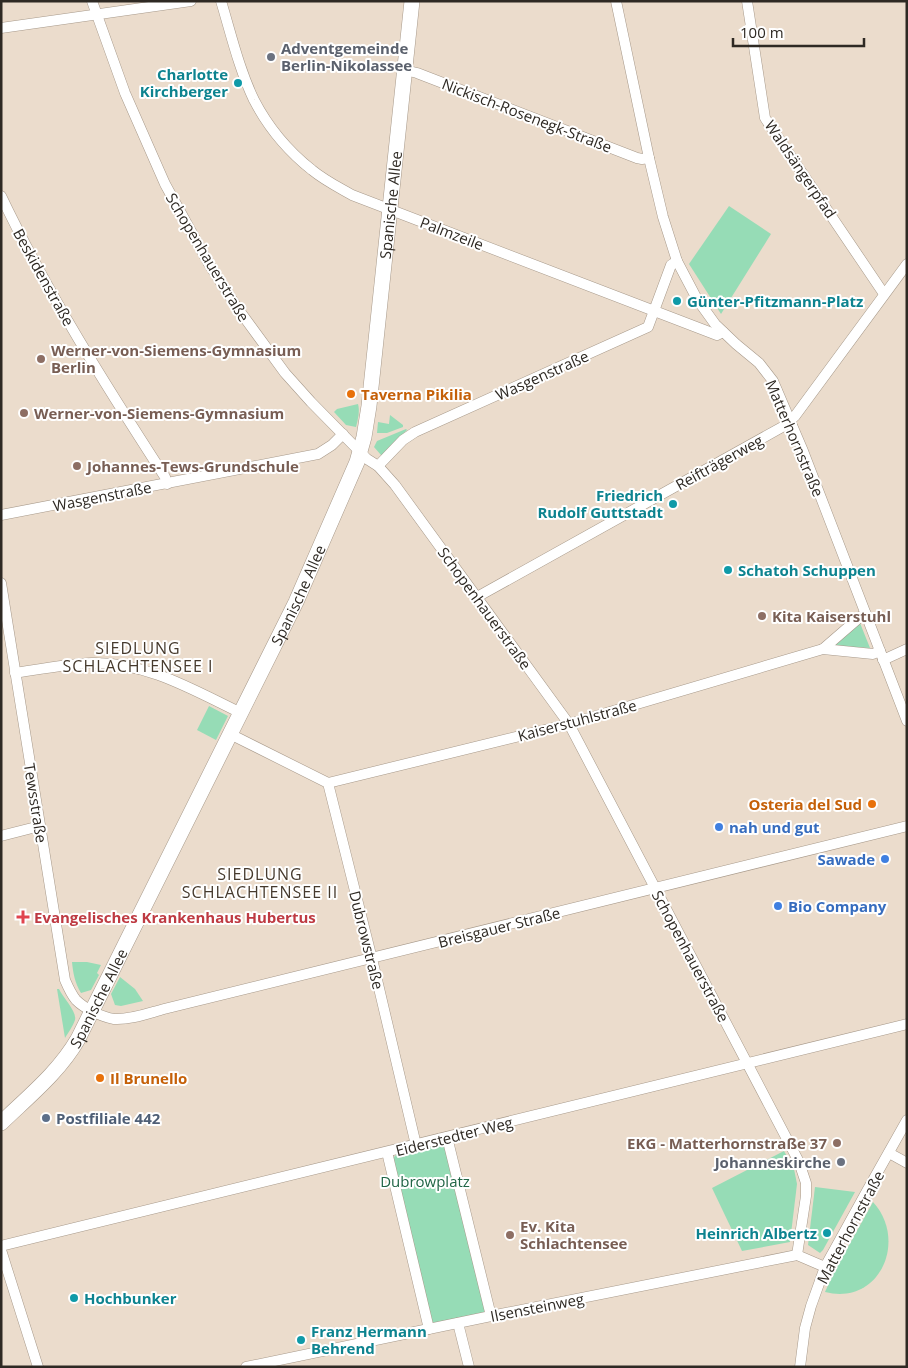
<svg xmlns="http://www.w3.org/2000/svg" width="908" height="1368" viewBox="0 0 908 1368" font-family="'Open Sans',sans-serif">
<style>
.green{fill:#96dcb6}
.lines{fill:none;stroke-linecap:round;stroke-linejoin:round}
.street-casing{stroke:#a7998a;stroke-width:11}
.secondary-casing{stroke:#a7998a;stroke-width:16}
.street{stroke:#fff;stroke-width:10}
.secondary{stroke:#fff;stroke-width:15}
.worship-dot{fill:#6b7280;stroke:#fff;stroke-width:2}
.culture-dot{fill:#0f9aa8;stroke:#fff;stroke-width:2}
.education-dot{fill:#8d6e63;stroke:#fff;stroke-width:2}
.food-dot{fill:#e8710a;stroke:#fff;stroke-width:2}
.shop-dot{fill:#3f7fe0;stroke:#fff;stroke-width:2}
.health-dot{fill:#e0444e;stroke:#fff;stroke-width:2}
.service-dot{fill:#5c6f8a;stroke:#fff;stroke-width:2}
.labels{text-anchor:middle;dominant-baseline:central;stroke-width:4;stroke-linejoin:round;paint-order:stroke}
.worship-label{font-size:15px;font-weight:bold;fill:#5b616d;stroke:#fff;text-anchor:start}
.culture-label{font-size:15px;font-weight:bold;fill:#0d838f;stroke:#fff;text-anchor:start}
.street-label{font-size:15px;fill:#2e2923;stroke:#fff}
.education-label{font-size:15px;font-weight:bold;fill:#785e54;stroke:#fff;text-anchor:start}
.food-label{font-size:15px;font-weight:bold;fill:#c56008;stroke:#fff;text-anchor:start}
.shop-label{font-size:15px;font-weight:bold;fill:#366cbe;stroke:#fff;text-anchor:start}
.health-label{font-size:15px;font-weight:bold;fill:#be3a42;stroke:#fff;text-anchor:start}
.service-label{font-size:15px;font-weight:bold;fill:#4e5e75;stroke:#fff;text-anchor:start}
.park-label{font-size:15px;fill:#206545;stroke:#fff}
.neighbourhood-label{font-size:16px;letter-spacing:1px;fill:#463a2d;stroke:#fff}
</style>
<rect width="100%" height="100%" fill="#ebdccc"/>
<g class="green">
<polygon points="729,206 771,234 721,314 689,264"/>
<path d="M358,404C360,411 358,419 356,427L346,425L334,412L337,409Z"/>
<polygon points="390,415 403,425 403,427 387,433 377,433 378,422 389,424"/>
<polygon points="406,429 407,430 382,456 381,455 374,447 377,441"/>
<polygon points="860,623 870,648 835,646 834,644"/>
<polygon points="209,706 228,716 216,740 197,730"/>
<path d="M72,962H87L101,965L97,973L99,975L91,990L81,993C75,983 73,973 72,962Z"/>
<polygon points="120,977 135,989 143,1001 121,1006 115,1005 111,994"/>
<path d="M57,989H59C63,998 77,1011 75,1020C73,1026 68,1033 65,1038Z"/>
<polygon points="443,1144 445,1145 485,1311 484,1313 433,1323 431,1322 393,1158 396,1155"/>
<polygon points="784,1151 794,1169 797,1184 790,1242 742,1251 712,1188"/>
<polygon points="815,1187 855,1192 823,1250 820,1253 808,1245"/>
<path d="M873,1202C908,1240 880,1306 825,1292L834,1272Z"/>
</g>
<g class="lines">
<defs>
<g id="street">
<polyline points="92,1 125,93 165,184 209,264 236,306 285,373 311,402 367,459 378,466 395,485 569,724 799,1162 806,1183 806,1196 797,1255"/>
<path d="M221,1C231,34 239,69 254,100C268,127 288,151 312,170C324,180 338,187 352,195L717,335L723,332"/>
<polyline points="616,1 649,158 663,217 677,261 697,299 715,324 736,344 759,363 773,381 803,451 907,721"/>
<polyline points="747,1 765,118 884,294"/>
<polyline points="1,28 191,1"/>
<polyline points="405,70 417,73 637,158 642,159 649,158"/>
<path d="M1,196C48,294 106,386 165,477L167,484"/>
<polyline points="378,466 403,440 415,432 648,327 671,265 677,261"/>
<polyline points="1,515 318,454 332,445 343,434"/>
<path d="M1,583L65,980C68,987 71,994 76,1000C85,1009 102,1017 114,1019C131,1020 149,1013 164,1009L907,826"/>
<polyline points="477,597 784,426 795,416 907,264"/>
<polyline points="823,649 860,617 866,614"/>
<polyline points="883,660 907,649"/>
<path d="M15,673C41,669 67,664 92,663C147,662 193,690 241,713"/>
<polyline points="230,734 328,783 374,967 416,1145"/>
<polyline points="328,783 569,724 823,649 873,654 880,651"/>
<polyline points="1,836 40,826"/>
<polyline points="447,1137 491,1316"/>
<polyline points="387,1152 429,1329"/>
<polyline points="889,1153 907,1163"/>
<polyline points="1,1246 907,1024"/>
<polyline points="1,1250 38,1367"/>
<polyline points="458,1323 469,1367"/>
<polyline points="246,1367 491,1316 797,1255 825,1267"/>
<polyline points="800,1367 805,1328 811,1306 825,1267 867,1191 907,1120"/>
</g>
<g id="secondary">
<path id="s1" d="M1,1123C29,1096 59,1072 78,1039L296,602L357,462L364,437L369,406L412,1"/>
</g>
</defs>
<use href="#street" class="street-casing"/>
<use href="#secondary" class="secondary-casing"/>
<use href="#street" class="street"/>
<use href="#secondary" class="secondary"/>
</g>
<g class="worship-dot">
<circle cx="271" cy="57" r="5"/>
<circle cx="841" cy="1162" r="5"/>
</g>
<g class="culture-dot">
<circle cx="238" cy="83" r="5"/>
<circle cx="677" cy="301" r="5"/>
<circle cx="673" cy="504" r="5"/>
<circle cx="728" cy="570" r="5"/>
<circle cx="827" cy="1233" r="5"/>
<circle cx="74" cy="1298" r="5"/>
<circle cx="301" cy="1340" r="5"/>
</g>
<g class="education-dot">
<circle cx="41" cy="359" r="5"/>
<circle cx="24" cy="413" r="5"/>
<circle cx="77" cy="466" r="5"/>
<circle cx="762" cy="616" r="5"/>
<circle cx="837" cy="1143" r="5"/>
<circle cx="510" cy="1235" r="5"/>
</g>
<g class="food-dot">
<circle cx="351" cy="394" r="5"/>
<circle cx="872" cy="804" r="5"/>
<circle cx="100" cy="1078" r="5"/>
</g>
<g class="shop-dot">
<circle cx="719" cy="827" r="5"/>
<circle cx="885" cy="859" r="5"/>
<circle cx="778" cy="906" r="5"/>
</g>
<path class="health-dot" d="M20.5 909.5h5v5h5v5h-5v5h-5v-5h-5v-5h5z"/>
<circle class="service-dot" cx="46" cy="1118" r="5"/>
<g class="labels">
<g class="worship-label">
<text x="281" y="48">Adventgemeinde<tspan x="281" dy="17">Berlin-Nikolassee</tspan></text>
<text x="831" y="1162" text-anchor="end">Johanneskirche</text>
</g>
<g class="culture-label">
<text x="228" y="74" text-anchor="end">Charlotte<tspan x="228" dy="17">Kirchberger</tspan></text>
<text x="687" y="301">Günter-Pfitzmann-Platz</text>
<text x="663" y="495" text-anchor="end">Friedrich<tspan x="663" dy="17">Rudolf Guttstadt</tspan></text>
<text x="738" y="570">Schatoh Schuppen</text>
<text x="817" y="1233" text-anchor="end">Heinrich Albertz</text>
<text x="84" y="1298">Hochbunker</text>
<text x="311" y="1331">Franz Hermann<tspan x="311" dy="17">Behrend</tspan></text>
</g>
<g class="street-label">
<text transform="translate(527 115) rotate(21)">Nickisch-Rosenegk-Straße</text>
<text transform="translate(801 169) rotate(56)">Waldsängerpfad</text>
<text stroke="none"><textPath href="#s1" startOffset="1015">Spanische Allee</textPath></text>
<text transform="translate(452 233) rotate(21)">Palmzeile</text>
<text transform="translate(208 257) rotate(59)">Schopenhauerstraße</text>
<text transform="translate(44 277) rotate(61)">Beskidenstraße</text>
<text transform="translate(542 375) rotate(-24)">Wasgenstraße</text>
<text transform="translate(795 438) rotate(67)">Matterhornstraße</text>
<text transform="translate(719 462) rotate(-29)">Reifträgerweg</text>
<text transform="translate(102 496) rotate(-11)">Wasgenstraße</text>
<text stroke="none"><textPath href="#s1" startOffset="610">Spanische Allee</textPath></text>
<text transform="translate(485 608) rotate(54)">Schopenhauerstraße</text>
<text transform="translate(577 720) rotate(-15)">Kaiserstuhlstraße</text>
<text transform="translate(36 803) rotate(81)">Tewsstraße</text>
<text transform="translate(499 927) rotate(-14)">Breisgauer Straße</text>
<text transform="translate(367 940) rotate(76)">Dubrowstraße</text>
<text transform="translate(691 956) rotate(62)">Schopenhauerstraße</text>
<text stroke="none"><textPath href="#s1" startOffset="160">Spanische Allee</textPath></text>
<text transform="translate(454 1136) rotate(-14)">Eiderstedter Weg</text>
<text transform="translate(850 1227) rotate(-62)">Matterhornstraße</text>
<text transform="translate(537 1307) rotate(-11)">Ilsensteinweg</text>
</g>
<g class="education-label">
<text x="51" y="350">Werner-von-Siemens-Gymnasium<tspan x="51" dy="17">Berlin</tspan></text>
<text x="34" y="413">Werner-von-Siemens-Gymnasium</text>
<text x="87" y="466">Johannes-Tews-Grundschule</text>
<text x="772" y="616">Kita Kaiserstuhl</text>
<text x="827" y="1143" text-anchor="end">EKG - Matterhornstraße 37</text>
<text x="520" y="1226">Ev. Kita<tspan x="520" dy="17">Schlachtensee</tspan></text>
</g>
<g class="food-label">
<text x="361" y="394">Taverna Pikilia</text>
<text x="862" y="804" text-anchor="end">Osteria del Sud</text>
<text x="110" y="1078">Il Brunello</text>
</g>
<g class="shop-label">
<text x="729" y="827">nah und gut</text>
<text x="875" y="859" text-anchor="end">Sawade</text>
<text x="788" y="906">Bio Company</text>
</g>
<g class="health-label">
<text x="34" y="917">Evangelisches Krankenhaus Hubertus</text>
</g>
<g class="service-label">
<text x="56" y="1118">Postfiliale 442</text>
</g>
<g class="park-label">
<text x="425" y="1181">Dubrowplatz</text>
</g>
<g class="neighbourhood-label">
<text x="138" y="648">SIEDLUNG<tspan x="138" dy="18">SCHLACHTENSEE I</tspan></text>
<text x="260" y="874">SIEDLUNG<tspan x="260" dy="18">SCHLACHTENSEE II</tspan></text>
</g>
</g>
<rect width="908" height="1368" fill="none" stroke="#2e2923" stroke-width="5"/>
<path d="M733 38v8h131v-8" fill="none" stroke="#2e2923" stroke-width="2.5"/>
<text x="740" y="38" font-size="15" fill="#2e2923" stroke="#ffffff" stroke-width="4" paint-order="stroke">100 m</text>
</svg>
